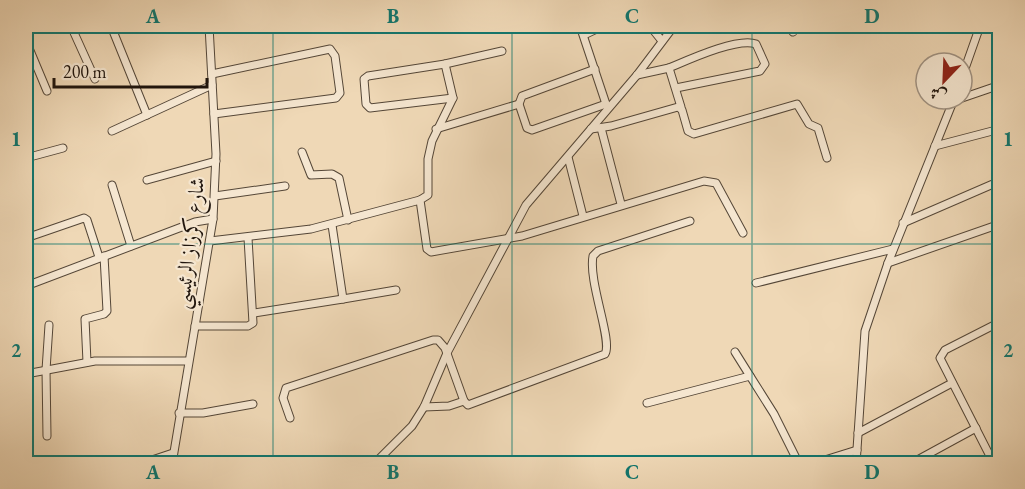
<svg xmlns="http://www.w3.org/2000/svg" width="1025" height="489" viewBox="0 0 1025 489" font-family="'EB Garamond',Amiri,serif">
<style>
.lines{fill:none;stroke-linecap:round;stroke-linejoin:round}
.minor-casing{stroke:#544637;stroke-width:9}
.minor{stroke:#f5e6d0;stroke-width:7}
.grid{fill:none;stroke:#0f766e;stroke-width:1.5;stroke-opacity:0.55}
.labels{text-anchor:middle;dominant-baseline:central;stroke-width:4.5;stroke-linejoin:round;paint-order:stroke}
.street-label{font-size:21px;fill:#20150d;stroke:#f5e6d0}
.neatline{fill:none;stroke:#0f766e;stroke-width:2}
.grid-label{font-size:20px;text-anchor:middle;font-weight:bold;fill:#0f766e}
</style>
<rect width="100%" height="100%" fill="#efd8b6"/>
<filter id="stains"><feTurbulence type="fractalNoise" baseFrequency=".00333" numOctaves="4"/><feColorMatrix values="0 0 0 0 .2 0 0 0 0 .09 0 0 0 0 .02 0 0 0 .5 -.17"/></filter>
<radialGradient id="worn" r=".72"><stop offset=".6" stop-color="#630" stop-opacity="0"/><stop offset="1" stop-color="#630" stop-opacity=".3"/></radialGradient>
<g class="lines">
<defs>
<g id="minor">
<polyline points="71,26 95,79"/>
<polyline points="111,26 147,115"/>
<polyline points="580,26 607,107"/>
<polyline points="650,26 662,41"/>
<polyline points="792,26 793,32"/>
<polyline points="584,35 603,26"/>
<polyline points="26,41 47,91"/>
<polyline points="445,64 453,98 432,141 428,159 428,195 420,200 427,249 431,252 522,236 704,181 716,183 743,233"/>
<path d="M669,68C688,60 738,37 756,44L765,64L760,71L676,88"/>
<polyline points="595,69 522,96 519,104 527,128 532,130 606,104"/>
<polyline points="212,74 330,49 335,56 340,93 336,98 214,114"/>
<polyline points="637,75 669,68 681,107"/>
<polyline points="962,77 980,26"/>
<polyline points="453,98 370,108 366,104 364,79 368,76 445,64 502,51"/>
<polyline points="962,98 1000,85"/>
<polyline points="601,128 621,204"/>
<polyline points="436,129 519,104"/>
<polyline points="591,129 611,126 678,107 682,110 688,131 694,134 797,104 809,124 818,128 827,158"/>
<polyline points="112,131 212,85"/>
<polyline points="935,146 1000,129"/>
<polyline points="302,152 311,175 332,174 339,178 348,220"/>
<polyline points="568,157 583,216"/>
<polyline points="26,158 63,148"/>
<polyline points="147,180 216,161"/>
<polyline points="112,185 131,246"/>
<polyline points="215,196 285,186"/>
<polyline points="903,223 1000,181"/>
<polyline points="332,225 343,299 396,290"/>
<polyline points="26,238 84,218 87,220 99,257"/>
<polyline points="210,241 311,229 420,200"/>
<polyline points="888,263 1000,224"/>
<polyline points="756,283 893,249"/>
<polyline points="26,286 195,222 213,219"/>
<polyline points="254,313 343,299"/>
<polyline points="195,326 248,326 253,323 248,238"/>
<polyline points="735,352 750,376"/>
<polyline points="87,362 85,319 104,314 107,311 104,256"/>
<polyline points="26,374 95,361 188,361"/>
<polyline points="647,403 750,376 774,414 799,464"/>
<polyline points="424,407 449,406 464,401"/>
<polyline points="179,413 203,413 253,404"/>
<path d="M290,418L283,398L286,388L433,340H438L445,348L464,401L468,405L605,354C613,341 588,282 593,256L598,251L690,221"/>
<polyline points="858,433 952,383"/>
<polyline points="47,436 46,370 49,325"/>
<polyline points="140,464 173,453"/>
<polyline points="172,464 213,219 216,154 209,26"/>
<polyline points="374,464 412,426 424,407 447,353 526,205 637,75 674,26"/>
<polyline points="812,464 857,450"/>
<polyline points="856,464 865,331 888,263 954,99"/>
<polyline points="910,464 976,428"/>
<polyline points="994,464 940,358 945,350 1000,322"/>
</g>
</defs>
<use href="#minor" class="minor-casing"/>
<use href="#minor" class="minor"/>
</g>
<path class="grid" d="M273,26V464M512,26V464M752,26V464M26,244H1000"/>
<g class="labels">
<g class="street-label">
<text transform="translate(189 243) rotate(-83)">شارع كرزاز الرئيسي</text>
</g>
</g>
<rect width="1025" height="489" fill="none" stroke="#efd8b6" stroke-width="66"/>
<g transform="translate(944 81) rotate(203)"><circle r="28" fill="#f5e6d0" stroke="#a09282" stroke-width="1.5"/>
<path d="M0-4.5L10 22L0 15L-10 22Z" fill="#8f2418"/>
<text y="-9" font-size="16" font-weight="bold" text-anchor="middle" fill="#20150d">ش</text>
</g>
<path d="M54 78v9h153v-9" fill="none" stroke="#20150d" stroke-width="3"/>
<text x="63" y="78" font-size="18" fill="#20150d" stroke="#f5e6d0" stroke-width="4.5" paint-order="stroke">200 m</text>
<rect x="33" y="33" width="959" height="423" class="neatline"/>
<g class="grid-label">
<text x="153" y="23">A</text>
<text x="393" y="23">B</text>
<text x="632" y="23">C</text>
<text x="872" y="23">D</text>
<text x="16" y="146">1</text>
<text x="1008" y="146">1</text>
<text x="16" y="357">2</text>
<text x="1008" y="357">2</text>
<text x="153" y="479">A</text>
<text x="393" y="479">B</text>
<text x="632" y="479">C</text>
<text x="872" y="479">D</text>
</g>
<rect width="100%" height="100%" filter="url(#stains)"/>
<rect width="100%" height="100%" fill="url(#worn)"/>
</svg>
